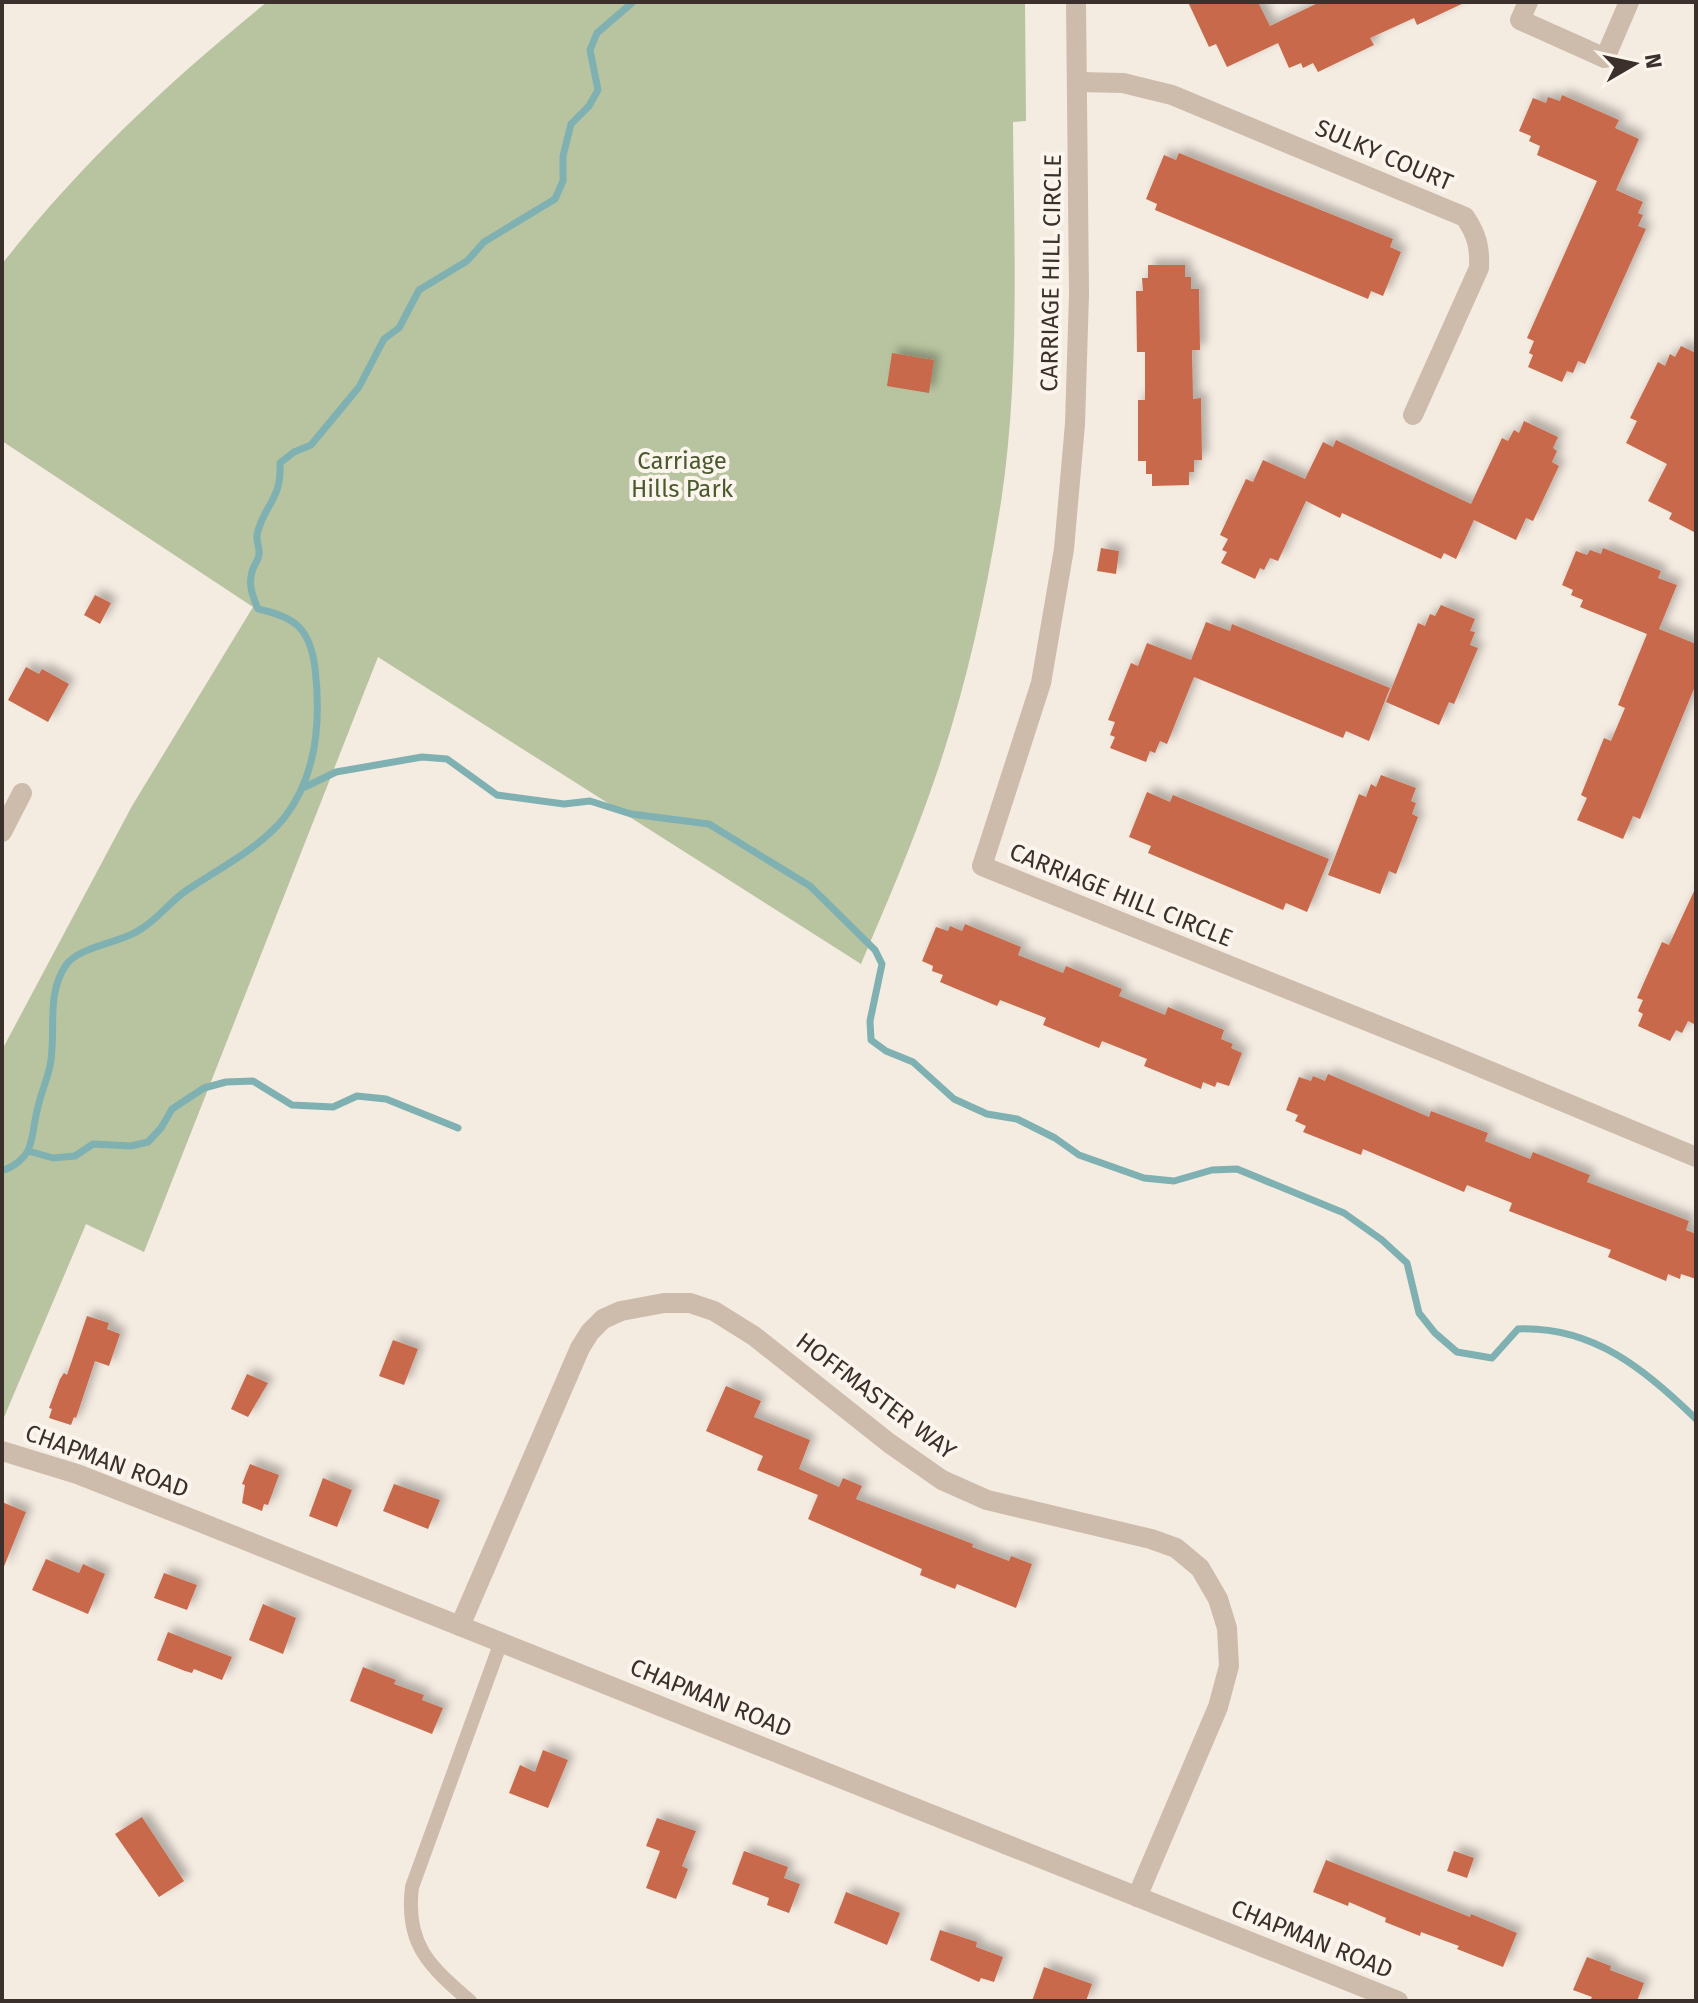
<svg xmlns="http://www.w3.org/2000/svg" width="1698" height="2003" viewBox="0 0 1698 2003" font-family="'Fira Sans',sans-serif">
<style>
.green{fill:#b8c4a0}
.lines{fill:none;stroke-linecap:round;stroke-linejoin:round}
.stream{stroke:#7fb0b2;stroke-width:7}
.building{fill:#c8694b;filter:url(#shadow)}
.lane{stroke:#cdbbac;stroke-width:14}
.street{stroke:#cdbbac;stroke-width:20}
.labels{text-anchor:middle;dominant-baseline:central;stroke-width:8;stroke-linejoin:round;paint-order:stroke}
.street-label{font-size:24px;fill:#3b302b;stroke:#fbf5ee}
.park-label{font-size:24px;fill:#4a5a2e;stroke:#fbf5ee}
</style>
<defs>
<filter id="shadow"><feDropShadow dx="6" dy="-6" stdDeviation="4" flood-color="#0004"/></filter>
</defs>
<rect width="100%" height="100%" fill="#f4ebe1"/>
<path class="green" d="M267,2H1025L1026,121L1013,122C1014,248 1020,377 1001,502C986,597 965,693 933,784C912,845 886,905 861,964L378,657L144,1252L86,1224L2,1422V1050L132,806L253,607L2,441V264C81,163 168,83 267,2Z"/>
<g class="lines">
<g class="stream">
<path d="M305,787L336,772L422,757L447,759L497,795L564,804L590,801L631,814L709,824L810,886L875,950L882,964L870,1021L871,1040L886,1051L913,1062L954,1099L987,1114L1017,1119L1055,1138L1079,1155L1144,1178L1174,1181L1212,1170L1237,1169L1344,1213L1382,1240L1407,1263L1419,1313L1435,1333L1457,1352L1492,1358L1518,1329C1593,1326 1646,1370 1696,1419"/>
<polyline points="28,1151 53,1158 75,1156 93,1144 131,1146 148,1142 161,1128 172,1109 204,1088 226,1082 253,1081 292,1105 333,1107 357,1096 386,1099 458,1128"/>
<path d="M2,1170C12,1169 26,1157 29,1148C34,1135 34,1120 38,1107C41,1093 47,1080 50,1066C57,1032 45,996 66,965C79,947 118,943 136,932C156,922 168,903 187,890C218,869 260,848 284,818C317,776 321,719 315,668C310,629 296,617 258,609C253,597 248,585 252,572C253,566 259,560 259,554C260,548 256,541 257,535C263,505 282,501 280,463L294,452L311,445L359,387L384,339L399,328L419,290L467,261L484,242L555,199L563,181V156L571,124L589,106L598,90L590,50L597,33L633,2"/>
</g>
</g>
<g class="building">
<polygon points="1188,2 1258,2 1270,26 1320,2 1466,2 1417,25 1414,18 1370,38 1374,45 1318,72 1313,63 1303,68 1301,63 1289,68 1278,43 1227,67 1216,44 1209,47"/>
<polygon points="1562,95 1619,120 1615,128 1639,139 1616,190 1643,202 1638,213 1643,215 1638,226 1646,229 1585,364 1578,361 1573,373 1567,371 1562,382 1528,367 1533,355 1529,353 1534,341 1527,338 1597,181 1537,155 1540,146 1529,141 1531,136 1519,131 1533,98 1546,103 1548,97 1560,101"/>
<polygon points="1179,153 1393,239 1390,247 1401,252 1383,296 1371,291 1368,299 1155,210 1157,204 1146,199 1164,155 1176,160"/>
<polygon points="1148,265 1185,265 1185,277 1191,277 1191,289 1199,289 1200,350 1192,350 1193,399 1201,398 1202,460 1194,460 1194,472 1189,472 1189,485 1152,486 1152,474 1146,474 1146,461 1138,461 1138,400 1145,400 1145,352 1137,352 1136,291 1143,291 1142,278 1148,278"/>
<polygon points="1681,346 1696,353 1696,533 1669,519 1672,513 1648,501 1667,464 1626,443 1637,421 1630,418 1658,362 1665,366 1670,354 1675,357"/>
<polygon points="892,353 934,360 929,393 887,386"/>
<polygon points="1524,421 1558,437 1553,448 1557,451 1552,462 1559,466 1533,521 1526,518 1516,540 1474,520 1456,559 1444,553 1441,559 1342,513 1340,518 1306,501 1278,561 1270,558 1264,570 1260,568 1255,579 1221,563 1227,552 1222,550 1228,539 1220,535 1246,479 1253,482 1263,460 1305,479 1323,442 1333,447 1336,440 1471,504 1502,438 1508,441 1514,430 1519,433"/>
<polygon points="1101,548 1119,551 1116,574 1097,571"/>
<polygon points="1603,548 1661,571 1658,578 1677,585 1659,629 1696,644 1696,684 1640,819 1633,816 1623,839 1577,820 1587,798 1581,795 1604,738 1611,741 1625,708 1618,705 1647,634 1580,607 1583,600 1571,595 1573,590 1562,585 1576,551 1587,555 1590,550 1601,554"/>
<polygon points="95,595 111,603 100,624 84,615"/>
<polygon points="1441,605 1475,619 1470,631 1475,632 1470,645 1478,648 1454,704 1449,702 1439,725 1386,702 1418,623 1425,626 1430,614 1435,616"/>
<polygon points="1206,622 1230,631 1232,624 1390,688 1369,741 1346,731 1343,738 1194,677 1167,744 1160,741 1155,753 1150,751 1146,762 1110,748 1115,737 1110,735 1115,722 1108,720 1131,663 1138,666 1147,643 1191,660"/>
<polygon points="26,667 39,674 42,669 69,684 48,722 8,700"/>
<polygon points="1381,775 1416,788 1411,801 1416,803 1412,814 1418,817 1396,874 1389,871 1380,894 1328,875 1359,794 1366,797 1371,784 1376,787"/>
<polygon points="1147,792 1170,802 1173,795 1329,859 1307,912 1286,903 1283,910 1148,853 1151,846 1129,837"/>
<polygon points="1696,887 1696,1025 1688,1021 1682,1033 1676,1030 1670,1041 1638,1026 1643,1014 1638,1011 1643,1000 1637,998 1662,942 1669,945"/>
<polygon points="965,924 1021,947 1018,955 1063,973 1066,966 1122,989 1119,996 1165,1015 1168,1007 1224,1030 1221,1039 1233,1044 1231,1048 1242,1053 1229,1086 1217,1082 1215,1087 1203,1082 1201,1089 1144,1066 1147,1059 1102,1041 1099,1048 1043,1025 1046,1018 1000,1000 997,1006 940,982 943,975 932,971 933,966 922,961 936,927 948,931 950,926 962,931"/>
<polygon points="1328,1074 1429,1117 1431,1111 1488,1133 1485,1141 1530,1159 1533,1152 1590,1175 1587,1182 1689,1221 1686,1230 1696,1234 1696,1279 1681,1274 1680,1279 1668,1274 1666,1281 1608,1257 1611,1250 1509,1211 1512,1203 1467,1185 1464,1192 1363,1149 1361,1155 1303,1132 1306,1126 1295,1121 1298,1115 1286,1110 1299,1077 1311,1081 1313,1076 1325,1081"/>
<polygon points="87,1316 109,1323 107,1329 120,1334 109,1366 95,1361 76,1418 74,1417 71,1425 49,1418 52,1409 49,1408 60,1379 64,1373 67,1375"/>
<polygon points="393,1340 418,1349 404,1385 379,1376"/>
<polygon points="247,1374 268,1383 248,1417 231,1409"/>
<polygon points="726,1386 761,1401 754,1417 810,1440 799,1469 839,1487 843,1478 862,1486 856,1499 973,1544 972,1547 1009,1561 1011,1556 1032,1564 1016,1608 957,1584 955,1589 920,1575 922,1569 808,1519 818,1495 757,1470 763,1456 706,1431"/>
<polygon points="250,1464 279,1475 268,1505 264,1504 262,1511 242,1503 245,1485 242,1484"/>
<polygon points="323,1478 352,1490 337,1527 309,1516"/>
<polygon points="394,1484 440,1500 428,1529 383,1511"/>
<polygon points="2,1502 26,1512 3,1569 2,1569"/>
<polygon points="46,1559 79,1573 83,1564 105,1574 88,1614 32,1590"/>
<polygon points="164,1573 197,1585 187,1610 154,1598"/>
<polygon points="263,1604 296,1618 283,1654 249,1640"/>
<polygon points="168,1632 232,1657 222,1680 194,1669 192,1673 185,1671 157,1660"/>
<polygon points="363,1667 396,1680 394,1684 424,1695 422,1700 443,1708 432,1734 350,1701"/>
<polygon points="543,1750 568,1760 548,1808 509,1793 520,1765 535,1772"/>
<polygon points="142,1817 184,1881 159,1897 115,1834"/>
<polygon points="657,1818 696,1831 682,1866 688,1869 676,1899 646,1888 660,1851 646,1846"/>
<polygon points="744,1851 788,1867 784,1878 800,1884 789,1913 767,1905 769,1898 732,1884"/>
<polygon points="1454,1851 1474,1858 1467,1878 1447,1871"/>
<polygon points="1326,1860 1470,1917 1471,1914 1517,1933 1503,1967 1457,1949 1459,1946 1421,1932 1420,1936 1385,1922 1386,1918 1349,1902 1348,1906 1313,1892"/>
<polygon points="846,1892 900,1913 887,1945 834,1923"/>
<polygon points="940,1930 977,1942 976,1947 1003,1957 994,1982 981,1978 979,1982 930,1960"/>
<polygon points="1587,1957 1611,1966 1610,1970 1644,1983 1637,2001 1590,2001 1592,1997 1573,1990"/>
<polygon points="1044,1967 1092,1984 1086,2001 1032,2001"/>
</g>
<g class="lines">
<path class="lane" d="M470,2001C429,1966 405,1944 412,1887L501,1642"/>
<g class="street">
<polyline points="1076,2 1079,294 1075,424 1064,549 1041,683 982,866 1444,1052 1696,1157"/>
<polyline points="1528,2 1520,20 1605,58 1629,2"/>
<path d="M1079,82L1123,83L1172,95L1465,217C1477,235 1480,247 1479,268L1413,415"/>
<polyline points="2,832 22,793"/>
<polyline points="2,1451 77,1474 187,1517 1398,2001"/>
<polyline points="460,1626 580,1348 590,1332 603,1319 621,1311 664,1303 690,1303 714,1311 754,1336 889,1443 942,1480 987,1500 1151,1539 1176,1548 1200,1568 1218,1599 1227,1628 1229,1666 1218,1707 1137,1897"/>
</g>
</g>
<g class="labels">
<g class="street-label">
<text transform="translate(1384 155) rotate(23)">SULKY COURT</text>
<text transform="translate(1051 273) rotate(-89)">CARRIAGE HILL CIRCLE</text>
<text transform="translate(1121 895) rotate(22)">CARRIAGE HILL CIRCLE</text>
<text transform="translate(876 1396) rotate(37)">HOFFMASTER WAY</text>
<text transform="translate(107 1461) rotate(20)">CHAPMAN ROAD</text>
<text transform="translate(711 1698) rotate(22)">CHAPMAN ROAD</text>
<text transform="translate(1312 1939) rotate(22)">CHAPMAN ROAD</text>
</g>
<g class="park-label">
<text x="682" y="461">Carriage<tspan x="682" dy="28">Hills Park</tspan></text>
</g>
</g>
<rect width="1698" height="2003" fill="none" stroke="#3b302b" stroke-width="8"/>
<g transform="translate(1634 64) rotate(81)" stroke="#fbf5ee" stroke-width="6" paint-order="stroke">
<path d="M0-6L14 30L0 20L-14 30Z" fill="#3b302b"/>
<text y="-12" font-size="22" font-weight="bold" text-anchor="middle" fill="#3b302b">N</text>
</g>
</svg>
